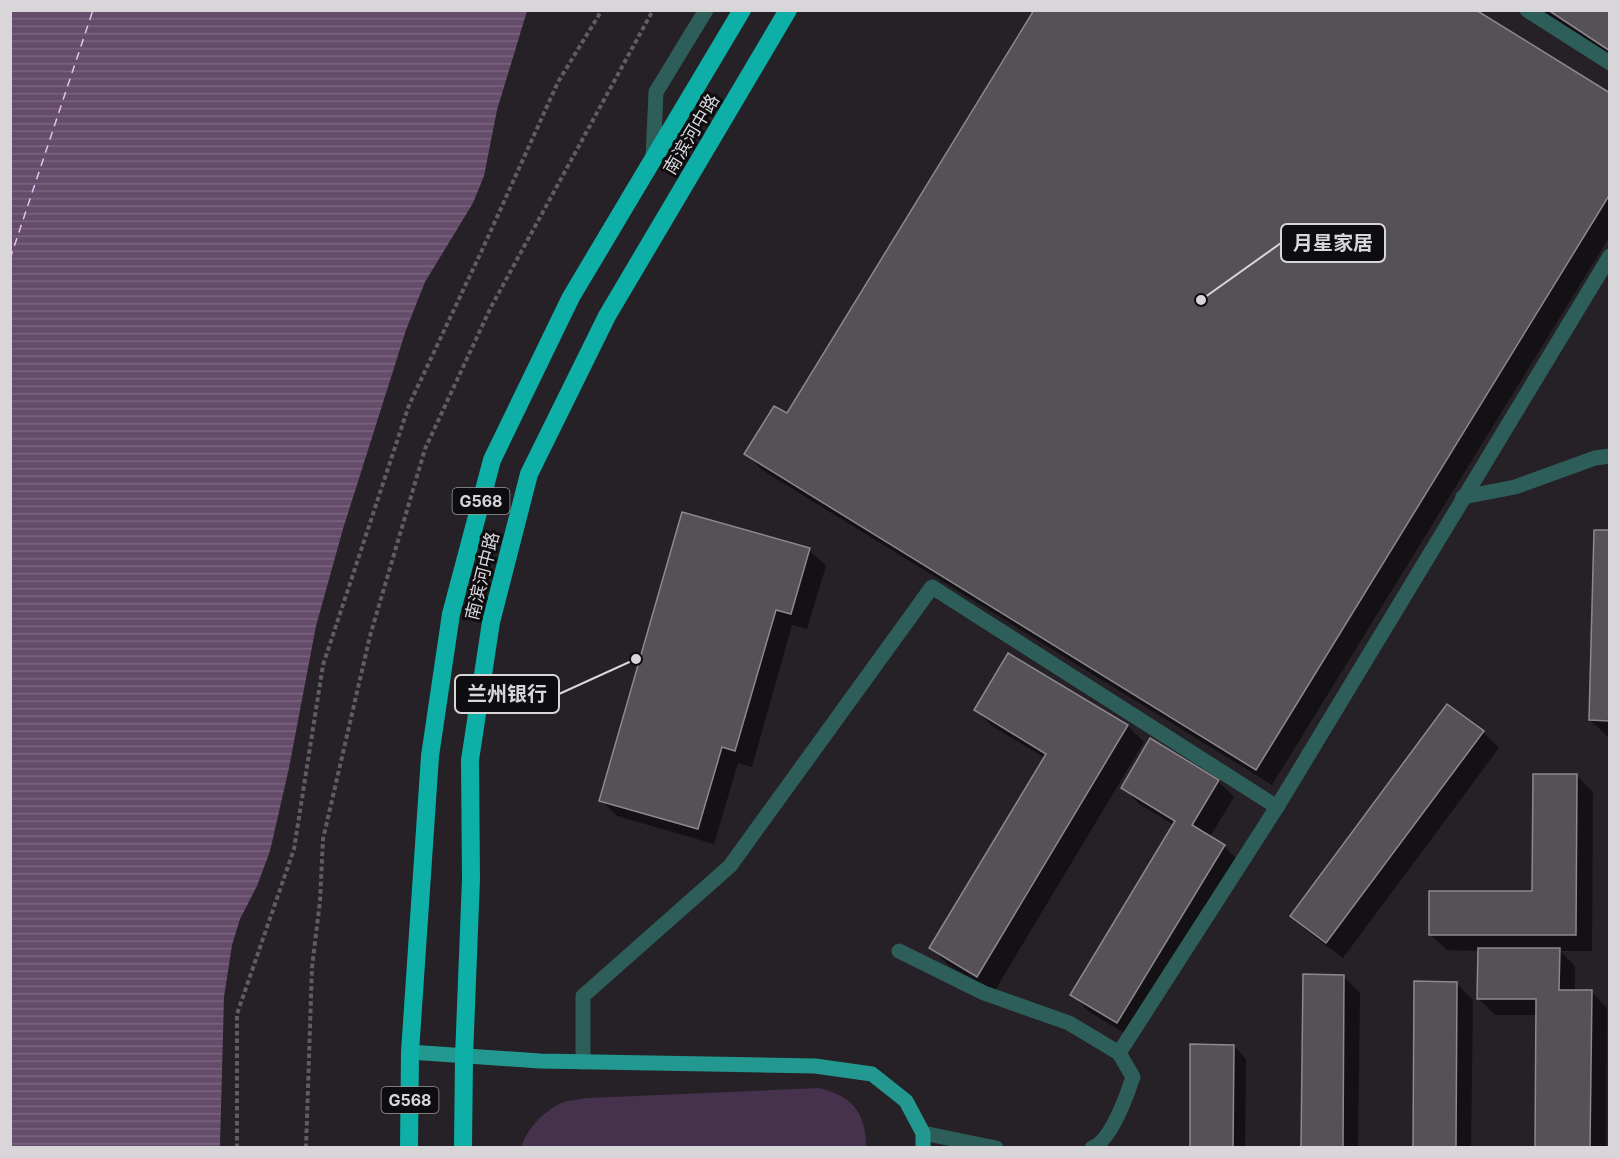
<svg xmlns="http://www.w3.org/2000/svg" width="1620" height="1158" viewBox="0 0 1620 1158" font-family="Inter,'Noto Sans SC',sans-serif">
<style>
.park{fill:#46324c}
.water{fill:url(#water-rules)}
.shadow{fill:#0007}
.lines{fill:none;stroke-linecap:round;stroke-linejoin:round}
.ferry{stroke:#e9bff5;stroke-width:1.5;stroke-dasharray:8 6;stroke-linecap:butt}
.building{fill:#555156;stroke:#8c888e;stroke-width:1.5}
.path{stroke:#605c61;stroke-width:4;stroke-dasharray:4.5 3;stroke-linecap:butt}
.minor{stroke:#2e5e5a;stroke-width:15}
.major{stroke:#239890;stroke-width:15}
.highway{stroke:#0dafa6;stroke-width:18}
.labels{text-anchor:middle;dominant-baseline:central;stroke-width:6;stroke-linejoin:round;paint-order:stroke}
.shield{fill:#0d0c0e;stroke:#9c999d;stroke-width:1.5}
.shield-label{font-size:16px;font-weight:bold;fill:#d9d6da}
.street-label{font-size:18px;fill:#d9d6da;stroke:#0d0c0e}
.leader{fill:none;stroke:#d9d6da;stroke-width:2}
.callout-dot{fill:#d9d6da;stroke:#0d0c0e;stroke-width:2}
.callout{fill:#0d0c0e;stroke:#d9d6da;stroke-width:2}
.callout-label{font-size:20px;text-anchor:middle;font-weight:bold;fill:#d9d6da}
</style>
<defs>
<pattern id="water-rules" width="6" height="5" patternUnits="userSpaceOnUse" patternTransform="scale(1.5)"><rect width="6" height="5" fill="#644c6a"/><path d="M0 2.5h6" fill="none" stroke="#7a657f"/></pattern>
</defs>
<rect width="100%" height="100%" fill="#252126"/>
<path class="park" d="M819,1088C852,1096 866,1112 866,1147H521C528,1128 544,1110 564,1102C571,1100 580,1099 588,1098Z"/>
<polygon class="water" points="10,11 527,11 497,110 484,176 473,203 425,282 406,330 343,529 316,626 289,768 270,851 257,886 240,919 232,945 224,997 220,1147 11,1147"/>
<g class="shadow">
<polygon points="1541,10 1610,10 1610,55"/>
<polygon points="1610,95 1610,236 1272,785 762,470 746,454 787,415"/>
<polygon points="1610,531 1610,736 1607,736 1590,720"/>
<polygon points="809,550 826,566 807,629 792,625 752,767 738,763 714,844 617,816 601,800"/>
<polygon points="1009,655 1128,726 1144,742 994,992 947,964 931,948 1045,758 992,726 976,710"/>
<polygon points="1483,732 1499,748 1343,958 1308,932 1292,916"/>
<polygon points="1576,775 1593,792 1592,951 1560,951 1575,966 1575,991 1591,991 1607,1008 1606,1148 1537,1148 1538,1015 1495,1015 1479,999 1479,951 1447,950 1430,934 1534,893"/>
<polygon points="1218,781 1234,797 1210,837 1224,846 1240,862 1134,1039 1088,1011 1072,994 1174,825 1139,804 1123,787"/>
<polygon points="1343,976 1360,993 1358,1148 1303,1148"/>
<polygon points="1456,983 1473,1000 1471,1148 1415,1148"/>
<polygon points="1234,1046 1246,1059 1245,1148 1191,1148"/>
</g>
<g class="lines">
<polyline class="ferry" points="10,259 93,10"/>
</g>
<g class="building">
<polygon points="1034,10 1476,10 1610,93 1610,194 1256,770 744,454 774,406 787,413"/>
<polygon points="1548,10 1610,10 1610,51"/>
<polygon points="682,512 810,548 791,614 776,610 735,751 722,747 698,829 599,801"/>
<polygon points="1594,530 1610,530 1610,721 1589,720"/>
<polygon points="1008,653 1128,725 977,977 929,948 1046,754 974,710"/>
<polygon points="1447,704 1484,731 1326,943 1290,916"/>
<polygon points="1150,738 1219,780 1192,825 1225,845 1117,1023 1070,995 1175,821 1121,788"/>
<polygon points="1533,774 1577,774 1576,935 1429,935 1429,891 1532,891"/>
<polygon points="1478,948 1560,948 1559,990 1592,990 1590,1148 1535,1148 1536,999 1477,999"/>
<polygon points="1303,974 1344,975 1343,1148 1301,1148"/>
<polygon points="1414,981 1457,982 1456,1148 1413,1148"/>
<polygon points="1190,1044 1234,1045 1233,1148 1190,1148"/>
</g>
<g class="lines">
<g class="path">
<polyline points="237,1148 237,1014 294,849 323,665 409,405 483,248 558,82 602,10"/>
<polyline points="306,1148 312,967 320,901 323,839 370,636 425,449 490,309 653,10"/>
</g>
<g class="minor">
<polyline points="1527,10 1610,63"/>
<polyline points="653,158 656,92 706,10"/>
<polyline points="1463,497 1515,487 1595,458 1610,456"/>
<polyline points="1277,807 1610,256"/>
<path d="M899,951L984,993L1069,1023L1119,1053L1133,1077C1127,1095 1111,1141 1092,1148"/>
<polyline points="583,1062 583,996 730,866 932,587 1277,807 1119,1053"/>
<polyline points="923,1133 996,1148"/>
</g>
<polyline class="major" points="410,1052 540,1061 815,1066 872,1074 906,1101 923,1133 923,1148"/>
<g class="highway">
<polyline points="409,1148 410,1052 430,756 451,614 492,460 571,297 742,10"/>
<polyline points="463,1148 464,1057 471,879 470,760 491,622 529,474 607,316 788,10"/>
</g>
</g>
<g class="labels">
<g class="shield">
<rect x="452.5" y="488" width="57" height="26" rx="4.5"/>
<rect x="381.5" y="1087" width="57" height="26" rx="4.5"/>
</g>
<g class="shield-label">
<text x="481" y="501">G568</text>
<text x="410" y="1100">G568</text>
</g>
<g class="street-label">
<text transform="translate(691 134) rotate(-59)">南滨河中路</text>
<text transform="translate(482 576) rotate(-76)">南滨河中路</text>
</g>
</g>
<path class="leader" d="M1201 300L1281 243M636 659L559 694"/>
<g class="callout-dot">
<circle cx="1201" cy="300" r="6"/>
<circle cx="636" cy="659" r="6"/>
</g>
<g class="callout">
<rect x="1281" y="224" width="104" height="38" rx="6"/>
<rect x="455" y="675" width="104" height="38" rx="6"/>
</g>
<g class="callout-label">
<text x="1333" y="250">月星家居</text>
<text x="507" y="701">兰州银行</text>
</g>
<rect width="1620" height="1158" fill="none" stroke="#d9d6da" stroke-width="24"/>
</svg>
